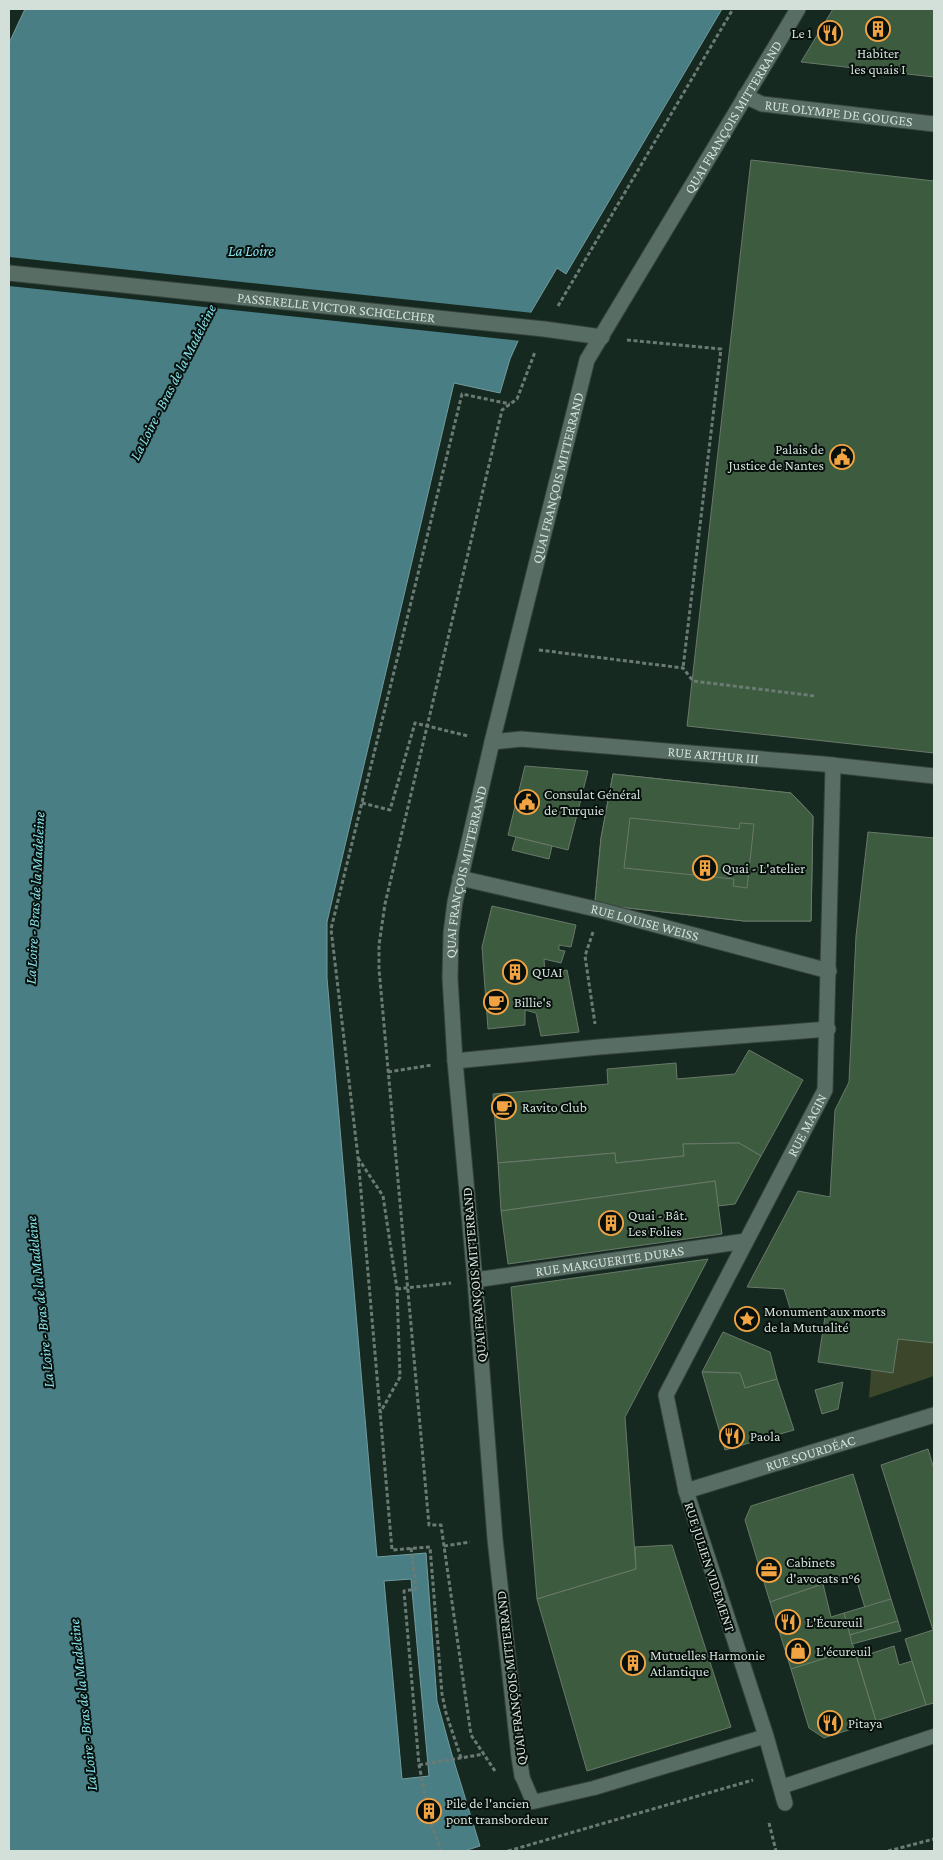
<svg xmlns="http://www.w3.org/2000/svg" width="943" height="1860" viewBox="0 0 943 1860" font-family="'Crimson Pro',serif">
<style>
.green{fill:#3b462a}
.water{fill:#487e84;stroke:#729b9e;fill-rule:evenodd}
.pier{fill:#162921}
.building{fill:#3d5b3f;stroke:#697969;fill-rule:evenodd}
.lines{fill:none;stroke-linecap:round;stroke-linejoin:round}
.lane-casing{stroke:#34423c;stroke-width:16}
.street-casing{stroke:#34423c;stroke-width:17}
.path{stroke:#6b7b74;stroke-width:3;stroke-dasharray:4 2.5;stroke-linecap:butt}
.lane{stroke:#586d63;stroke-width:14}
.street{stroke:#586d63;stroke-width:15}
.labels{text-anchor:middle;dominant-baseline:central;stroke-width:4;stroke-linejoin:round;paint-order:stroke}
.poi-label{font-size:14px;fill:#d3dfd9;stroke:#07100c;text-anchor:start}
.street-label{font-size:14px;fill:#d3dfd9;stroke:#07100c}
.water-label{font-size:15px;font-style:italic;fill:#85e0e9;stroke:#07100c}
</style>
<rect width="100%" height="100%" fill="#162921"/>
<polygon class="green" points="898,1339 934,1343 934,1376 869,1398 871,1370 893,1373"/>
<path class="water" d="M25,9H722L566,274L557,268L531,312L510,359L500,393L454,383L327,922V978L377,1557L426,1553L437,1701L452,1755L480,1846L464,1851H9V43ZM411,1579L429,1776L402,1779L384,1581Z"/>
<polygon class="pier" points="9,257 533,313 521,341 9,286"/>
<g class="building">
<polygon points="833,9 934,9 934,77 801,62"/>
<polygon points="751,160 934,181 934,753 687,726"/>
<polygon points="525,766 588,771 568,850 508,835"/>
<path d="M613,774L791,793L813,816L811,921H744L619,907L595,901L601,838ZM630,818L739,829L740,823L754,824L747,888L733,886L734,879L624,868Z"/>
<polygon points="613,774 791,793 813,816 811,921 744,921 619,907 595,901 601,838"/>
<polygon points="630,818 739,829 740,823 754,824 747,888 733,886 734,879 624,868"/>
<polygon points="868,832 934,838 934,1343 898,1339 893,1373 818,1362 825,1317 791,1311 784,1289 747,1287 798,1191 830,1197 835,1110 849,1082 856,936"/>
<polygon points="516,837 552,846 549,859 512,850"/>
<polygon points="492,906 576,925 571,947 559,945 559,950 565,951 561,963 544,959 545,974 567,970 579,1032 541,1036 536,1013 525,1010 525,1025 488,1029 482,947"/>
<polygon points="749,1050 803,1080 761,1156 739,1143 683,1144 684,1156 616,1163 615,1153 498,1163 493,1094 608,1084 607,1069 676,1063 677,1079 735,1074"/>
<polygon points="739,1143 761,1156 735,1204 718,1206 715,1181 501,1211 498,1163 615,1153 616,1163 684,1156 683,1144"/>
<polygon points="715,1181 722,1234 508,1264 501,1211"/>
<polygon points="708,1259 625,1417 636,1569 537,1599 511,1287"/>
<polygon points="723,1332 770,1352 777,1379 745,1388 740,1373 702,1372"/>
<polygon points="702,1372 740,1373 745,1388 777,1379 794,1430 725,1450"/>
<polygon points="843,1382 838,1409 822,1414 815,1390"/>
<polygon points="928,1449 934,1469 934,1703 926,1705 905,1639 933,1630 881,1465"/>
<polygon points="853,1474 891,1599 865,1608 855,1575 823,1584 770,1602 745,1520 751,1506"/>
<polygon points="672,1545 731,1727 587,1771 537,1599 636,1569 635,1547"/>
<polygon points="823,1584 831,1617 844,1613 854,1649 791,1669 770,1602"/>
<polygon points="891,1599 898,1621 850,1635 844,1613"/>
<polygon points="898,1621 901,1631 852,1644 850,1635"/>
<polygon points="894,1646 899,1665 912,1661 926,1705 876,1721 857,1658"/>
<polygon points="854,1649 876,1721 824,1738 809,1728 791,1669"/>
<circle cx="429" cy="1811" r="10"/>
</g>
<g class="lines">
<defs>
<g id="lane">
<polyline points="522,1776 533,1802 594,1788 766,1736"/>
<polyline points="781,1787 934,1736"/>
</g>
<g id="street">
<path id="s1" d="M745,96L762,104L934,124"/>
<path id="s2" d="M9,273L544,329L602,337"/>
<path id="s3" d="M492,742L521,739L823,764L934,776"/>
<path id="s4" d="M460,878L600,910L829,971"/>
<polyline points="455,1061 599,1047 828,1029"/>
<path id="s5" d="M475,1280L746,1241"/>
<path id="s6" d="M686,1491L934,1415"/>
<path id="s7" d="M522,1776L519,1757L495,1539L475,1280L455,1061L450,978L451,933L455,902L492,742L587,360L798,9"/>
<path id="s8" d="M785,1803L766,1736L686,1491L666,1395L825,1090L833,765"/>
</g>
</defs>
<use href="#lane" class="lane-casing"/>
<use href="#street" class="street-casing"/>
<g class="path">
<polyline points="558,306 733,9"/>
<polyline points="627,340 721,349 683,668"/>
<polyline points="539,650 683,668 693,681 815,696"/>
<polyline points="362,803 390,810 415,723 468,736"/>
<polyline points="593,932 585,956 595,1024"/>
<polyline points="388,1072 432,1065"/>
<polyline points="358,1158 383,1196 397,1289 400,1377 380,1413"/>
<polyline points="397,1289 451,1283"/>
<polyline points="444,1546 470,1542"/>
<polyline points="411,1548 416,1589 404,1591 419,1765 426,1799"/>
<polyline points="461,1758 446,1713 442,1694 430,1547 392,1550 358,1157 331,929 462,394 510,404"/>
<polyline points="419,1765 484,1754"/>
<polyline points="495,1771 471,1735 441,1525 429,1525 379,969 379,945 385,904 502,410 517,399 535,352"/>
<circle cx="429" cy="1811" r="12"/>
<polyline points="769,1823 776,1851"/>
<polyline points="431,1824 441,1851"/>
<polyline points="508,1851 753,1780"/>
<polyline points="888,1851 934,1839"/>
</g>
<use href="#lane" class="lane"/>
<use href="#street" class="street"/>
</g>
<defs>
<symbol id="building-ring" viewBox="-11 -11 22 22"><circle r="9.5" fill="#07100c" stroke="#f3a442" stroke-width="1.5"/><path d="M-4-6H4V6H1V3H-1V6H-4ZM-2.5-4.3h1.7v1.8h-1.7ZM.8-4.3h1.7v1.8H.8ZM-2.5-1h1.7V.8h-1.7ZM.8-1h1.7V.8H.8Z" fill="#f3a442"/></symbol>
<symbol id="restaurant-ring" viewBox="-11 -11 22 22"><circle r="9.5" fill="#07100c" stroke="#f3a442" stroke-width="1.5"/><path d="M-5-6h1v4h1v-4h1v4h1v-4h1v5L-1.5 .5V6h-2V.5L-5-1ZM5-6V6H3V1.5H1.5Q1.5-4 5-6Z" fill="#f3a442"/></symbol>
<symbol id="civic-ring" viewBox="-11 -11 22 22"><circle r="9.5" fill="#07100c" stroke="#f3a442" stroke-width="1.5"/><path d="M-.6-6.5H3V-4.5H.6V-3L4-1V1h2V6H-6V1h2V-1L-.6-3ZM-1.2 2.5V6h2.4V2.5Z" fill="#f3a442"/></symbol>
<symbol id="cafe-ring" viewBox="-11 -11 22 22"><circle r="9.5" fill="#07100c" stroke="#f3a442" stroke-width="1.5"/><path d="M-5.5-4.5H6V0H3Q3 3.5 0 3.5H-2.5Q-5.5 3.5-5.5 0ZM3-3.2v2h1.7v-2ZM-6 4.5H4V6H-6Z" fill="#f3a442"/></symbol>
<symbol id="sight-ring" viewBox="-11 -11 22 22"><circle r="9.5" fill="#07100c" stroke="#f3a442" stroke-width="1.5"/><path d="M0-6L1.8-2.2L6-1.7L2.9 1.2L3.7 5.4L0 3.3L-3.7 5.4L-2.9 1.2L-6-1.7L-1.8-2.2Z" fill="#f3a442"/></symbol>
<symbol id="office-ring" viewBox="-11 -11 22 22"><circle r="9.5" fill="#07100c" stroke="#f3a442" stroke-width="1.5"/><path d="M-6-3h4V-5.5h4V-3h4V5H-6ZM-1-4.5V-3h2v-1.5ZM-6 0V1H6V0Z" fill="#f3a442"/></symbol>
<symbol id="shop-ring" viewBox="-11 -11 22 22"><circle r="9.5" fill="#07100c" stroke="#f3a442" stroke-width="1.5"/><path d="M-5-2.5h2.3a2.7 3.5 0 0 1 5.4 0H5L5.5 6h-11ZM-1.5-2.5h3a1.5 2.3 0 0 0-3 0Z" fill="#f3a442"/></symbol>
</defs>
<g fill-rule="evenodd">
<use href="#building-ring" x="864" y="15" width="28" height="28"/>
<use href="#restaurant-ring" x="816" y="19" width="28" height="28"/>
<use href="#civic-ring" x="828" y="443" width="28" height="28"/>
<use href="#civic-ring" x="513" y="788" width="28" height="28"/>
<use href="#building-ring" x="691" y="854" width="28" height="28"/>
<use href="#building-ring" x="501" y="958" width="28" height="28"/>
<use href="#cafe-ring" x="482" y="988" width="28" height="28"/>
<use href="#cafe-ring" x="490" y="1093" width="28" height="28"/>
<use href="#building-ring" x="597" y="1209" width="28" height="28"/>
<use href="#sight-ring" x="733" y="1305" width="28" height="28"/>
<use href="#restaurant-ring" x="718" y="1422" width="28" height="28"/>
<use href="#office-ring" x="755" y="1556" width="28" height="28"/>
<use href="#restaurant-ring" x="774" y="1608" width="28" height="28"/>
<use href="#shop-ring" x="784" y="1637" width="28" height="28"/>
<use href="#building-ring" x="619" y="1649" width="28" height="28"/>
<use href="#restaurant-ring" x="816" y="1709" width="28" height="28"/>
<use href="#building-ring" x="415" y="1797" width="28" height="28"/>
</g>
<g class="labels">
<g class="poi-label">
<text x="812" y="33" text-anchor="end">Le 1</text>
<text x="878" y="53" text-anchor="middle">Habiter<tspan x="878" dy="16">les quais I</tspan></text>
<text x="824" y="449" text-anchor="end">Palais de<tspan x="824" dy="16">Justice de Nantes</tspan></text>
<text x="544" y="794">Consulat Général<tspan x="544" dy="16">de Turquie</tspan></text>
<text x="722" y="868">Quai - L'atelier</text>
<text x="532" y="972">QUAI</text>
<text x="514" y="1002">Billie's</text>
<text x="522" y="1107">Ravito Club</text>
<text x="628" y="1215">Quai - Bât.<tspan x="628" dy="16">Les Folies</tspan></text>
<text x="764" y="1311">Monument aux morts<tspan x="764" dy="16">de la Mutualité</tspan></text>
<text x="750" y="1436">Paola</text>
<text x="786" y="1562">Cabinets<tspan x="786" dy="16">d'avocats n°6</tspan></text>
<text x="806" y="1622">L'Écureuil</text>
<text x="816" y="1651">L'écureuil</text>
<text x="650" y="1655">Mutuelles Harmonie<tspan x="650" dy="16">Atlantique</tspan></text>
<text x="848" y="1723">Pitaya</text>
<text x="446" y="1803">Pile de l'ancien<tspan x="446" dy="16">pont transbordeur</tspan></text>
</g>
<g class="street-label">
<text stroke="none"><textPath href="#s1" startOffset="96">RUE OLYMPE DE GOUGES</textPath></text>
<text stroke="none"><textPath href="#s7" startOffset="1719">QUAI FRANÇOIS MITTERRAND</textPath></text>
<text stroke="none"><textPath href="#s2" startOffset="329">PASSERELLE VICTOR SCHŒLCHER</textPath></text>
<text stroke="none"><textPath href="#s7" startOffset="1314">QUAI FRANÇOIS MITTERRAND</textPath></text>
<text stroke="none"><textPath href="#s3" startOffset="222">RUE ARTHUR III</textPath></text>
<text stroke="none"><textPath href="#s7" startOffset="909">QUAI FRANÇOIS MITTERRAND</textPath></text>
<text stroke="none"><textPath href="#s4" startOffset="190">RUE LOUISE WEISS</textPath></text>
<text stroke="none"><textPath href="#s8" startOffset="730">RUE MAGIN</textPath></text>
<text stroke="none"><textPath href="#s5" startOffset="136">RUE MARGUERITE DURAS</textPath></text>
<text transform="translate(474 1275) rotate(-95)">QUAI FRANÇOIS MITTERRAND</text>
<text stroke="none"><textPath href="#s6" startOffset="130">RUE SOURDÉAC</textPath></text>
<text transform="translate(710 1567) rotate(72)">RUE JULIEN VIDEMENT</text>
<text transform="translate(511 1678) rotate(-97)">QUAI FRANÇOIS MITTERRAND</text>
</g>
<g class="water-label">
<text x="251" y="251">La Loire</text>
<text transform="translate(173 382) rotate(-63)">La Loire - Bras de la Madeleine</text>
<text transform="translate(35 898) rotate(-87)">La Loire - Bras de la Madeleine</text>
<text transform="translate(40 1302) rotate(-96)">La Loire - Bras de la Madeleine</text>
<text transform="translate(83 1705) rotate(-96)">La Loire - Bras de la Madeleine</text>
</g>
</g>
<rect width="943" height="1860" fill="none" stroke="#d3dfd9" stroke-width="20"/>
</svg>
